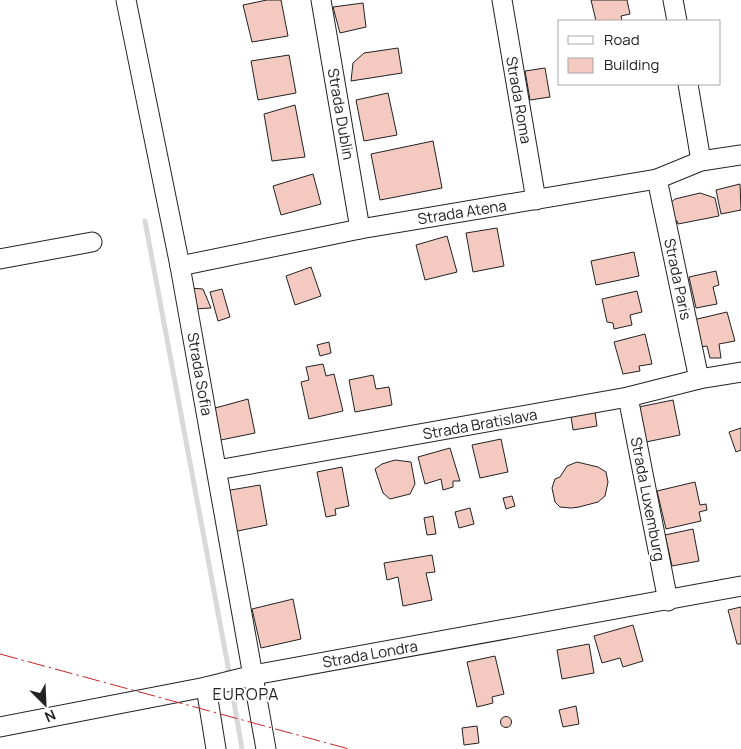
<svg xmlns="http://www.w3.org/2000/svg" width="741" height="749" viewBox="0 0 741 749" font-family="Manrope,sans-serif">
<style>
.lines{fill:none;stroke-linecap:round;stroke-linejoin:round}
.stream{stroke:#d9d9d9;stroke-width:5}
.building{fill:#f3c9c0;stroke:#222}
.minor-casing{stroke:#222;stroke-width:21}
.minor{stroke:#fff;stroke-width:19}
.power{stroke:#c62828;stroke-width:1;stroke-dasharray:18 4 2.5 4;stroke-linecap:butt}
.labels{text-anchor:middle;dominant-baseline:central;stroke-width:4;stroke-linejoin:round;paint-order:stroke}
.street-label{font-size:15px;fill:#222;stroke:#fff}
.neighbourhood-label{font-size:16px;letter-spacing:1px;fill:#222;stroke:#fff}
</style>
<rect width="100%" height="100%" fill="#fff"/>
<g class="lines">
<g class="stream">
<polyline points="145,221 230,677"/>
<polyline points="231,685 242,749"/>
</g>
</g>
<g class="building">
<polygon points="267,0 281,0 288,36 252,42 243,5"/>
<polygon points="591,0 627,0 630,14 621,16 622,21 596,21"/>
<polygon points="363,3 366,27 340,33 333,7"/>
<polygon points="398,48 402,73 351,81 353,63 364,53"/>
<polygon points="289,55 296,93 258,100 251,61"/>
<polygon points="545,68 550,97 530,100 525,71"/>
<polygon points="388,93 397,135 364,141 356,100"/>
<polygon points="295,105 305,157 272,161 264,114"/>
<polygon points="433,141 442,188 380,200 371,154"/>
<polygon points="313,174 321,204 281,215 273,186"/>
<polygon points="740,184 741,210 721,214 716,190"/>
<polygon points="700,193 715,198 719,216 678,224 677,221 670,222 667,206 675,199"/>
<polygon points="497,228 504,266 473,272 466,233"/>
<polygon points="447,236 457,272 425,280 416,245"/>
<polygon points="634,252 639,276 596,285 591,261"/>
<polygon points="311,267 321,296 295,305 286,276"/>
<polygon points="716,271 719,285 713,287 717,304 696,308 689,277"/>
<polygon points="189,288 203,289 211,308 193,309"/>
<polygon points="222,289 230,317 218,321 210,292"/>
<polygon points="637,291 642,312 630,315 632,325 614,329 613,323 607,322 602,299"/>
<polygon points="727,312 735,341 719,344 721,358 710,358 707,346 700,347 693,320"/>
<polygon points="645,334 652,364 639,366 640,371 623,374 614,342"/>
<polygon points="329,342 331,353 320,356 317,345"/>
<polygon points="323,364 326,376 334,374 343,411 309,419 301,382 309,380 306,367"/>
<polygon points="373,375 376,389 389,387 392,405 355,412 349,380"/>
<polygon points="248,399 255,433 216,441 208,410"/>
<polygon points="673,400 680,435 646,442 639,407"/>
<polygon points="595,412 597,426 573,430 571,416"/>
<polygon points="741,428 741,450 736,452 729,432"/>
<polygon points="501,439 508,472 480,478 472,445"/>
<polygon points="450,448 460,481 453,481 453,487 443,490 441,479 425,484 418,457"/>
<polygon points="395,460 411,462 415,484 410,494 390,499 383,493 375,469 382,464"/>
<polygon points="577,462 598,467 606,472 608,482 605,496 598,502 579,507 571,508 560,507 555,502 552,488 555,479 560,477 567,466"/>
<polygon points="342,467 349,506 335,509 336,515 326,517 317,472"/>
<polygon points="695,482 700,505 706,504 707,510 699,512 701,521 666,529 657,491"/>
<polygon points="260,485 267,525 233,532 225,491"/>
<polygon points="512,496 515,506 506,509 503,498"/>
<polygon points="470,508 474,524 459,528 455,512"/>
<polygon points="433,516 436,534 427,535 424,518"/>
<polygon points="693,529 699,561 672,566 665,535"/>
<polygon points="432,555 435,572 426,573 432,600 403,606 398,577 387,580 384,563"/>
<polygon points="293,599 301,639 261,648 252,609"/>
<polygon points="741,607 741,644 737,644 728,610"/>
<polygon points="633,625 643,661 623,667 620,658 602,663 594,636"/>
<polygon points="589,644 594,673 562,679 557,650"/>
<polygon points="495,656 504,694 492,697 493,703 477,707 467,662"/>
<polygon points="576,706 579,724 563,727 559,710"/>
<circle cx="506" cy="722" r="5.5"/>
<polygon points="477,726 479,743 464,745 462,728"/>
</g>
<g class="lines">
<defs>
<g id="minor">
<polyline points="126,0 180,266 266,749"/>
<polyline points="321,0 360,229"/>
<polyline points="502,0 536,200"/>
<polyline points="673,0 677,21"/>
<polyline points="688,84 701,161"/>
<polyline points="657,179 699,379"/>
<polyline points="0,259 92,242"/>
<polyline points="180,266 360,229 657,179 701,161 741,155"/>
<polyline points="628,397 668,601"/>
<polyline points="217,470 628,397 699,379 741,372"/>
<polyline points="206,687 216,749"/>
<polyline points="0,727 206,687 254,675 741,586"/>
</g>
</defs>
<use href="#minor" class="minor-casing"/>
<use href="#minor" class="minor"/>
<polyline class="power" points="0,654 349,749"/>
</g>
<g class="labels">
<g class="street-label">
<text transform="translate(519 100) rotate(80)">Strada Roma</text>
<text transform="translate(341 114) rotate(80)">Strada Dublin</text>
<text transform="translate(462 212) rotate(-9)">Strada Atena</text>
<text transform="translate(678 279) rotate(78)">Strada Paris</text>
<text transform="translate(200 374) rotate(80)">Strada Sofia</text>
<text transform="translate(480 424) rotate(-10)">Strada Bratislava</text>
<text transform="translate(648 499) rotate(79)">Strada Luxemburg</text>
<text transform="translate(370 654) rotate(-10)">Strada Londra</text>
</g>
<g class="neighbourhood-label">
<text x="246" y="694">EUROPA</text>
</g>
</g>
<rect x="558" y="20" width="162" height="65" fill="#ffffff" stroke="#a7a7a7"/>
<rect x="568" y="36" width="25" height="8" fill="#ffffff" stroke="#a7a7a7"/>
<text x="604" y="45" font-size="15" fill="#222222">Road</text>
<rect x="568" y="58" width="25" height="15" fill="#f3c9c0" stroke="#a7a7a7"/>
<text x="604" y="70" font-size="15" fill="#222222">Building</text>
<g transform="translate(45 704) rotate(156)" stroke="#ffffff" stroke-width="4" paint-order="stroke">
<path d="M0-4L9 19L0 12L-9 19Z" fill="#222222"/>
<text y="-8" font-size="14" font-weight="bold" text-anchor="middle" fill="#222222">N</text>
</g>
</svg>
